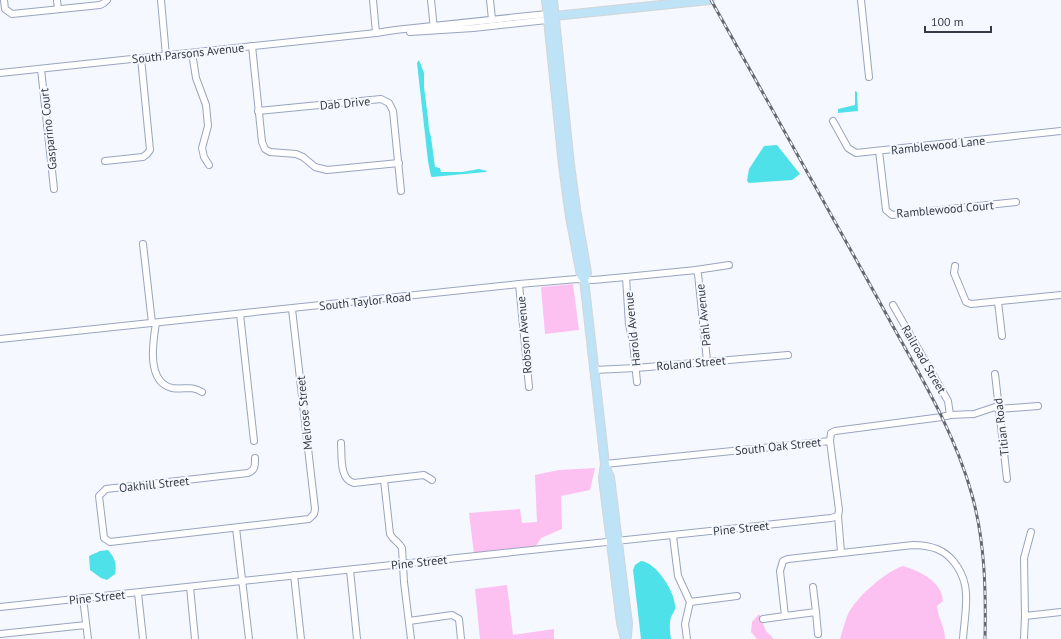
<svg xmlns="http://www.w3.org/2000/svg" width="1061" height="639" viewBox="0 0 1061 639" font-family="'PT Sans',sans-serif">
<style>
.green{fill:#fcc0f1}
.water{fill:#4fe1e9}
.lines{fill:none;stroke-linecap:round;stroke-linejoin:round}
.minor-casing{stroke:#98a4c0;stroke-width:8}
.major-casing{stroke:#d3d4d7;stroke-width:10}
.minor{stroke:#fff;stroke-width:6}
.major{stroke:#bee3f7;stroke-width:8}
.rail-casing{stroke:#646973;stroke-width:3}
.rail{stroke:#f5f8fe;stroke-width:1.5;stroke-dasharray:4.5;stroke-linecap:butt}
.labels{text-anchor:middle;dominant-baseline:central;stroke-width:4;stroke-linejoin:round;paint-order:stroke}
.street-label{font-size:12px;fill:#363c47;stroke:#f5f8fe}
</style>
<rect width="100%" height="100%" fill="#f5f8fe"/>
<g class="green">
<polygon points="573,284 579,330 545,334 541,287"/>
<polygon points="595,468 590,490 561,496 562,529 541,538 536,546 474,554 469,513 520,509 522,523 537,522 535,475 559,470"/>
<path d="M903,566C919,571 942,581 943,601L937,606C938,618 945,627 945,639H840C843,630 845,620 849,612C859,595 885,572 903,566Z"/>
<polygon points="507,585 513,635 554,629 554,639 480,639 475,589"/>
<polygon points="759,614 766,631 774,639 757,639 751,632 752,622"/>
</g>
<g class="water">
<polygon points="419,60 424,73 424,87 428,118 429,130 431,137 435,167 440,168 441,172 462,172 479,169 487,171 486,172 432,177 431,176 428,161 417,63"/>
<polygon points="855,91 857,92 858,111 838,113 838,109 855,105"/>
<polygon points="777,145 800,174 792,180 749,183 747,181 749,169 764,146"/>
<path d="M108,550C115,558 117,564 115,574L107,580L101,578L90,570L89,556L100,551Z"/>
<path d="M641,561C656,562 675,592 675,606C676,610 673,613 671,617C669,625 670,632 671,639H641L633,570L635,565Z"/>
</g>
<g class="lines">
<defs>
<g id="minor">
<polyline points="4,0 5,9 12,14 100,5 104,3 107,0"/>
<polyline points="57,0 58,9"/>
<polyline points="161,0 166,56"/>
<polyline points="373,0 376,33"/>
<polyline points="431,0 434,29"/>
<polyline points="490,0 492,19"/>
<polyline points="861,0 869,77"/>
<polyline points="410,32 473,28 547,20 552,18"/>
<polyline points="252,46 262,142 265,149 270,152 296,154 303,157 315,167 327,170 399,163"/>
<polyline points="192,53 196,78 206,105 208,126 202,148 204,157 209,165"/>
<polyline points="41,69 54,189"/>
<polyline points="0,73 376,33 395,30 547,14 551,15"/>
<polyline points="258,111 381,99 389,103 393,111 401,191"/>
<polyline points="833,121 848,148 856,153 1061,131"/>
<polyline points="879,151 886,210 892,215 1016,202"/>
<polyline points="105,161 143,157 147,154 150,150 141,58"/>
<polyline points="143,244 152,323"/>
<polyline points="955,266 954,273 966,302 971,304 1061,295"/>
<polyline points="696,270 698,274 707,361"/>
<polyline points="626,277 629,325 633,341 637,382"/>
<polyline points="519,284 529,387"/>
<polyline points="998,302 1002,336"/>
<polyline points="893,305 948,401 950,415"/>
<polyline points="240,314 254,441"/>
<path d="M156,323C153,341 146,382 172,388C184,390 191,385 202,392"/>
<polyline points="0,339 519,284 577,279 593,280 626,277 696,270 729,265"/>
<polyline points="594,370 636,368 788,355"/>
<polyline points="995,374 1007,479"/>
<path d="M341,443C342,455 339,480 354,483L424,475L432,480"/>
<path d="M255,458C255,464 256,470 248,473L106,489L99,496L104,538L110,542L309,519L314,514L315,509L292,309"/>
<polyline points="605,464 830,441"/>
<path d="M384,480L390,534C393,540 399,542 402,548L404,582L411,639"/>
<polyline points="236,528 249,639"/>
<polyline points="673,536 678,576 690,602 685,624 687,639"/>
<polyline points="841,552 838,516 839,510 830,441 831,433 835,431 942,417 950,415 974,414 995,407 998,409 1038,406"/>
<polyline points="350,570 357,639"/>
<polyline points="294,575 301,639"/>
<polyline points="190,587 195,639"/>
<path d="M813,587L816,612L785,616L780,571L783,561L788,559L913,545C921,545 929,546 937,549C954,556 965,575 966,593C967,608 964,624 963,639"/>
<polyline points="138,593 143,639"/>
<polyline points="83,598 88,639"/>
<polyline points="690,602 737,596"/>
<polyline points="0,607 831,518 838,516"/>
<polyline points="816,612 818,634"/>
<polyline points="1025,616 1061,612"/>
<polyline points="763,619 785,616"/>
<polyline points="409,621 452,615 459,619 461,639"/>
<polyline points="0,634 86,625"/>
<polyline points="1024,639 1025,616 1024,558 1031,532"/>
</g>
<g id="major">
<polyline points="546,0 563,165 570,217 581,275 584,279"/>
<polyline points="553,0 570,165 576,209 587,273 584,279 605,464 603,478 621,623 625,639"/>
<polyline points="554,16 710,0"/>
<polyline points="605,466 610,477 626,608 628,623 627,636"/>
</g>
</defs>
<use href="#minor" class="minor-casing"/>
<use href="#major" class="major-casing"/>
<use href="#minor" class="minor"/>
<use href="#major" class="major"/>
<defs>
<path id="rail" d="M711,0C768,103 827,206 884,310C916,369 954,429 972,495C985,542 986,590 985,639"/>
</defs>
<use href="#rail" class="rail-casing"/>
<use href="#rail" class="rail"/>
</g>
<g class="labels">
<g class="street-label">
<text transform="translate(188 53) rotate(-6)">South Parsons Avenue</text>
<text transform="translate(345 103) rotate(-5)">Dab Drive</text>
<text transform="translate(48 129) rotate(-96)">Gasparino Court</text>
<text transform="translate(938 145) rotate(-6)">Ramblewood Lane</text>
<text transform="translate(945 209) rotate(-5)">Ramblewood Court</text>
<text transform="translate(365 301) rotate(-6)">South Taylor Road</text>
<text transform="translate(703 315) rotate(-96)">Pahl Avenue</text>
<text transform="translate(632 329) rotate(-96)">Harold Avenue</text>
<text transform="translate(524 335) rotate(-95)">Robson Avenue</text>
<text transform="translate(924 359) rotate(60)">Railroad Street</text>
<text transform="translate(691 363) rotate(-5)">Roland Street</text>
<text transform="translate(304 413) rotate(-96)">Melrose Street</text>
<text transform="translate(1001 427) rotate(-97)">Titian Road</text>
<text transform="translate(778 446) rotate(-6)">South Oak Street</text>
<text transform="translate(154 484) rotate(-6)">Oakhill Street</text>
<text transform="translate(741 528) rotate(-6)">Pine Street</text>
<text transform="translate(419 562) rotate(-6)">Pine Street</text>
<text transform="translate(97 597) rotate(-6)">Pine Street</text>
</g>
</g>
<path d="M925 26v6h66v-6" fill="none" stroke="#363c47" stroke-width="2"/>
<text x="931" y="26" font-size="12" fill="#363c47" stroke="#f5f8fe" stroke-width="3" paint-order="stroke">100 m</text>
</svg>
